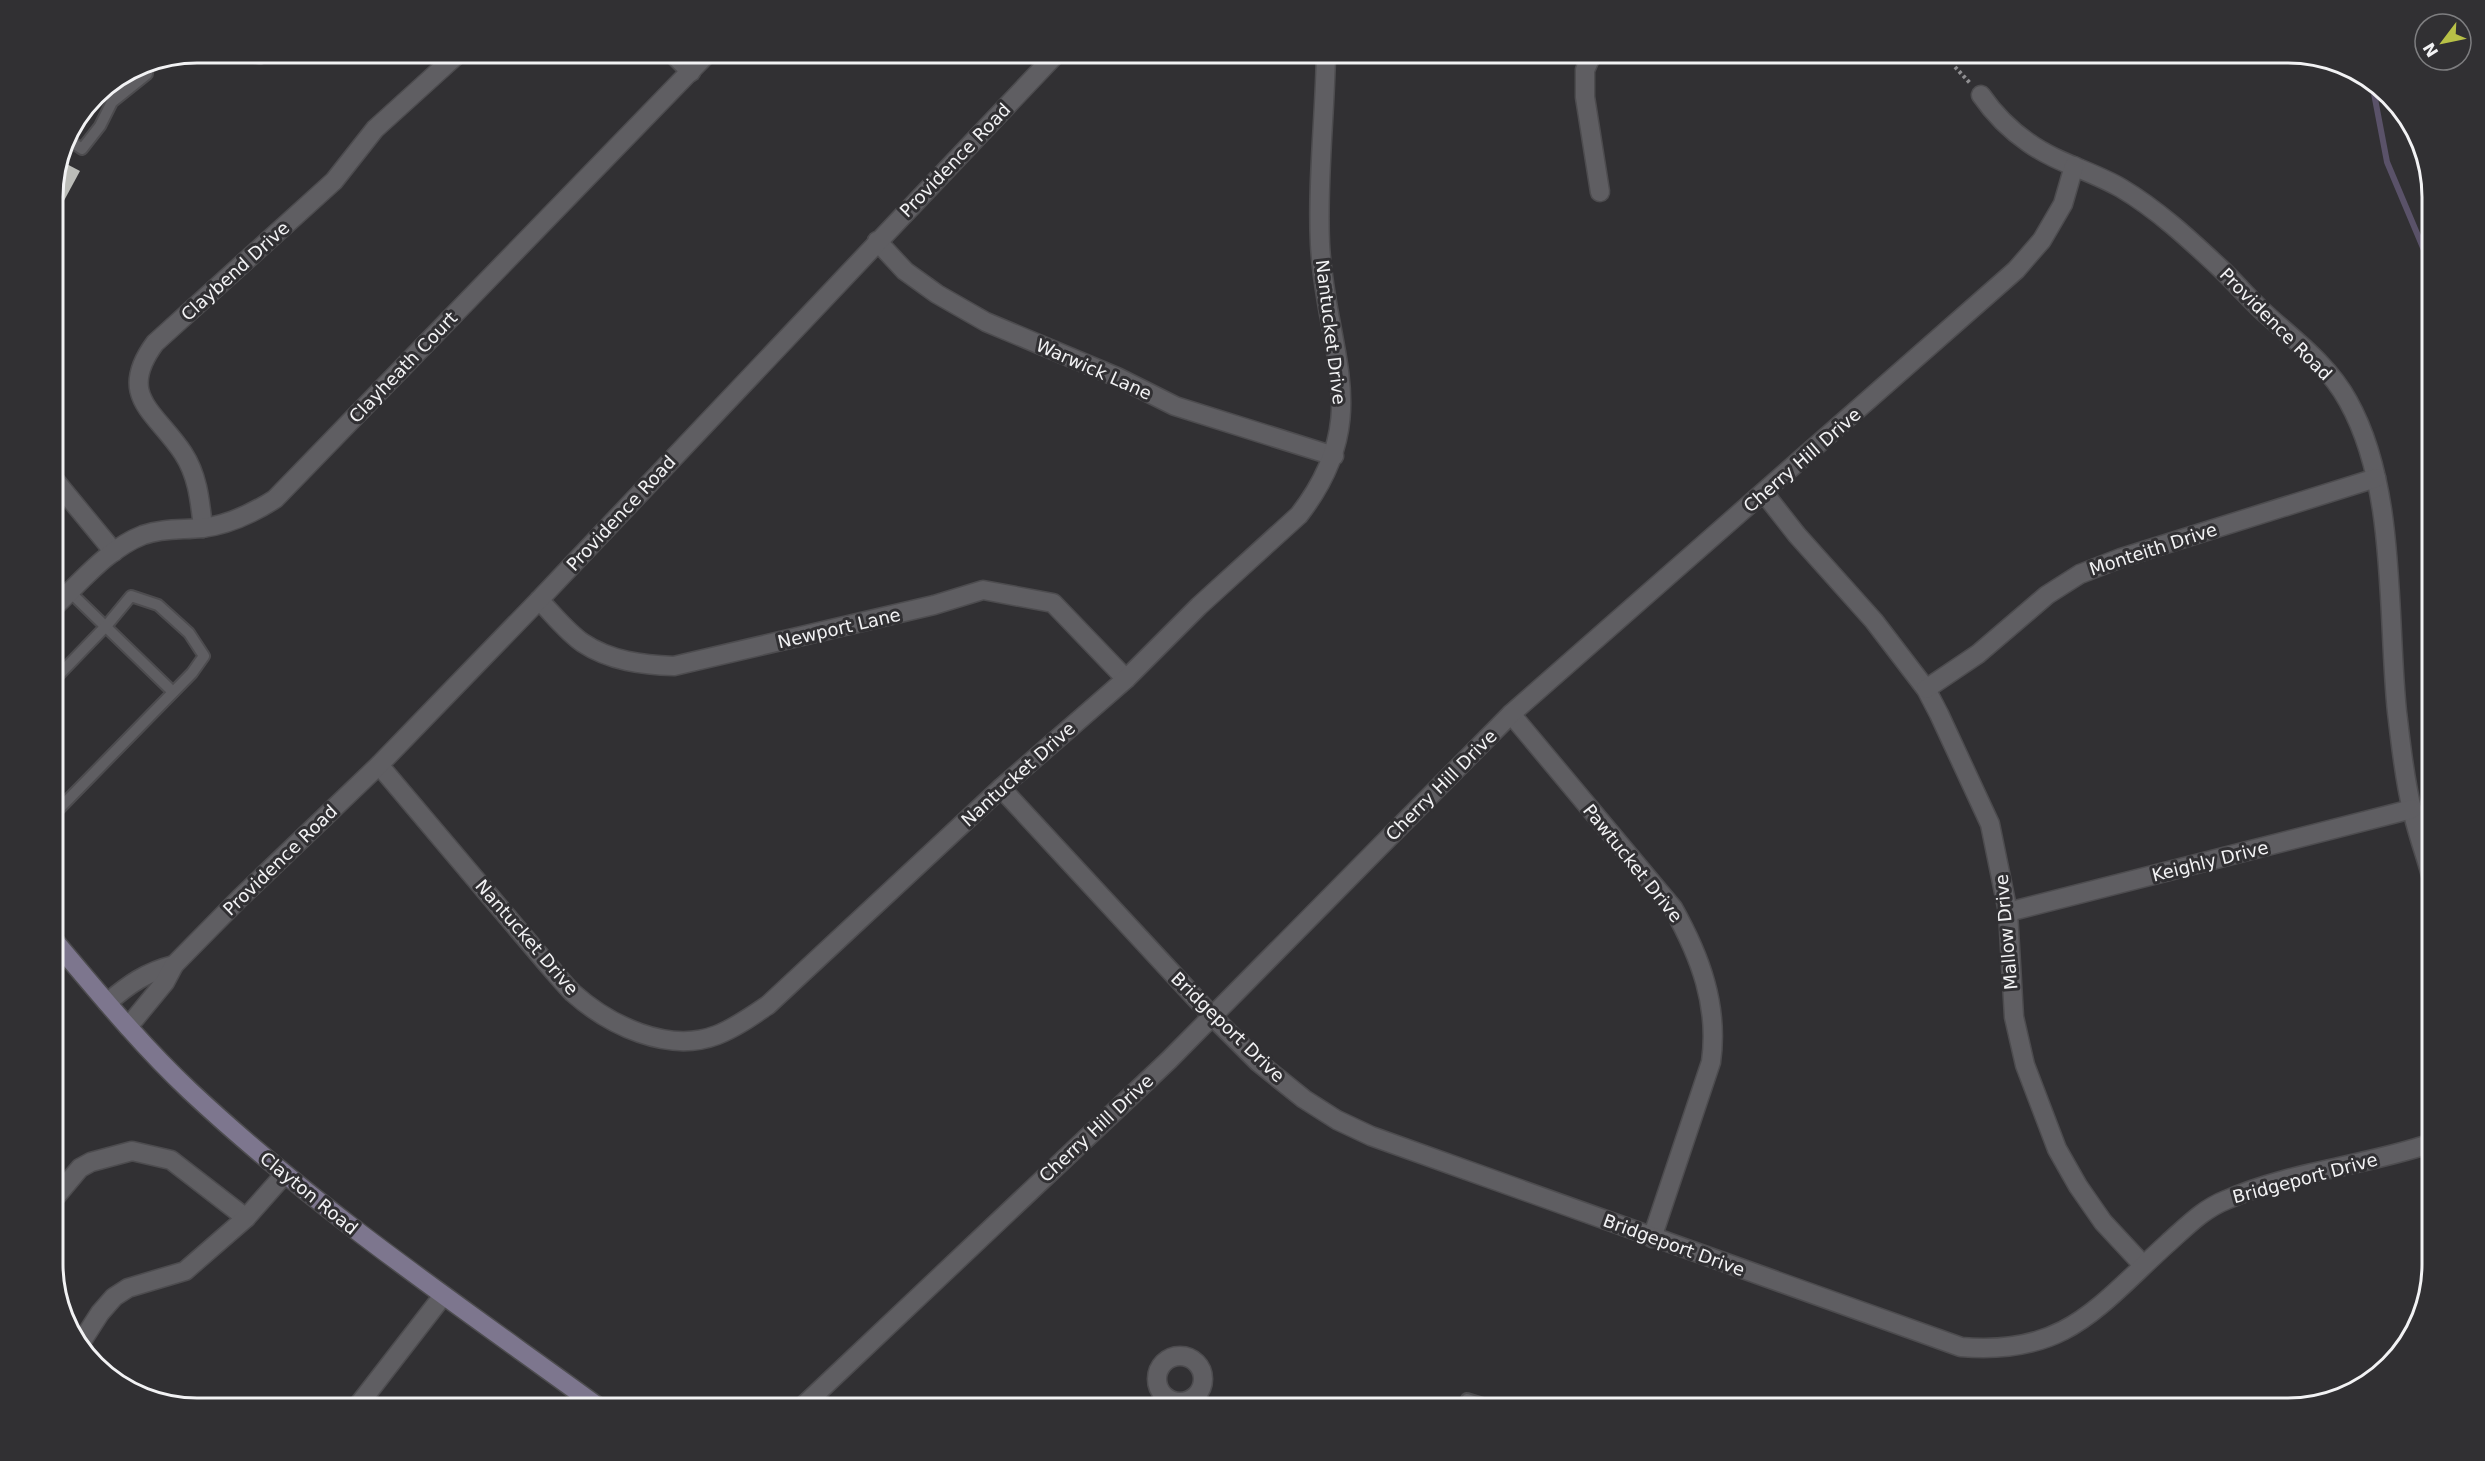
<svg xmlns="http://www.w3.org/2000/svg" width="2485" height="1461" viewBox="0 0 2485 1461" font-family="'DejaVu Sans',sans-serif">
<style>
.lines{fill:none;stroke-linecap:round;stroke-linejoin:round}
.stream{stroke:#5a5269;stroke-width:6}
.building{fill:#bbbcb8}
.lane-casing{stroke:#4d4c4f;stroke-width:14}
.street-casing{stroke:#4d4c4f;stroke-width:21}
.secondary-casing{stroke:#4d4c4f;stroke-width:21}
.path{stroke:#908f92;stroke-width:4;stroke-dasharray:3 3;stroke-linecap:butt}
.lane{stroke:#5f5e62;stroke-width:10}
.street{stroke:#5f5e62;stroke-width:18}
.secondary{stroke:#7d768e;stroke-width:18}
.labels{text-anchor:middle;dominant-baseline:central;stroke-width:6;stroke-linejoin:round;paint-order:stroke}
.street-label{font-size:18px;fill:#f2f2f4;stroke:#313033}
.rim{fill:none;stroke:#f2f2f4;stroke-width:3}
</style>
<rect width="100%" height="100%" fill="#313033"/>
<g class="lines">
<g class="stream">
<polyline points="2003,60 2017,52"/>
<polyline points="2372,83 2387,162 2432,269"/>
</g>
</g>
<polygon class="building" points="59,160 80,171 53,221 53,187"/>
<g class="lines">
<defs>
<g id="lane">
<polyline points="224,52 260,58 274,52"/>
<polyline points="66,138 82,149 100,126 112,102 147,74 147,62"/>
<polyline points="53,584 70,592 173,692"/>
<polyline points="53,681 107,625 131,596 158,605 189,633 204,656 192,673 53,815"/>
<polyline points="1462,1408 1467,1399 1496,1408"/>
</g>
<g id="street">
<polyline points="671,52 691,72"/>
<polyline points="1593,52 1585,70 1585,97 1600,192"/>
<polyline points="1943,52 1944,53"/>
<path d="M1981,95C1994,114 2010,130 2029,143C2057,163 2092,171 2121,188C2158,210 2189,239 2220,268C2236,283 2251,301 2268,316C2297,342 2329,366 2348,401C2397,488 2387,615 2397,712C2401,744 2404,778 2412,809C2417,833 2426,856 2432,879"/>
<polyline points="877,241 905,271 937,294 986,322 1117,377 1175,406 1334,456"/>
<polyline points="53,478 114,552"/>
<polyline points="1764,493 1797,535 1874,621 1926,689 1939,714 1990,824 2008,912 2014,1017 2025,1065 2057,1149 2078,1186 2103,1222 2143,1265"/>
<path d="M203,528C200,501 198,476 183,453C155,411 116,396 155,343L334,181L375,129L460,52"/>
<path d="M539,600C553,614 567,632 583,643C610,661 643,665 674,666L934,605L983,590L1053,603L1126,679"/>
<path d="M53,608C80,583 107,549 143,535C163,528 182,530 202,528C229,525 253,513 275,499L709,52"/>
<polyline points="1926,689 1978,654 2047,595 2080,574 2121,558 2376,478"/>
<path d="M1511,714L1673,908C1700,956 1719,1006 1711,1062L1652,1238"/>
<path d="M379,765L548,965C556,974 564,984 573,993C609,1025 668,1054 717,1035C735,1028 752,1016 768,1005L1001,788L1126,679L1199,606L1299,515C1376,416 1325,351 1320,244C1317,180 1325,117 1326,52"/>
<path d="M1001,788L1212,1016L1258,1062L1304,1099L1337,1120L1371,1136L1961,1347C2066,1356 2097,1307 2168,1243C2186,1227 2203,1209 2226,1200C2291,1171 2365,1166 2432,1143"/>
<polyline points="2008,912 2412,809"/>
<path d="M107,1003C128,985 146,972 174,965"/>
<polyline points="128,1027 165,982 174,965 240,898 379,765 539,600 1058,52"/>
<polyline points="53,1200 80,1168 91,1162 132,1151 171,1160 246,1218"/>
<polyline points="80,1344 100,1313 114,1297 128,1288 185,1271 246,1218 284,1175"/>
<circle cx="1180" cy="1379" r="23"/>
<polyline points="356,1408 442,1297"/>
<polyline points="801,1408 1169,1060 1511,714 2016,270 2042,240 2063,204 2074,166"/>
</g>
<path id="secondary" d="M53,939C97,991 140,1044 190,1091C317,1210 460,1306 600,1408"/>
</defs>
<use href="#lane" class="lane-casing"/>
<use href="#street" class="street-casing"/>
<use href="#secondary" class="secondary-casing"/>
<polyline class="path" points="1955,67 1970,83"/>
<use href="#lane" class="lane"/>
<use href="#street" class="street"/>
<use href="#secondary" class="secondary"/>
</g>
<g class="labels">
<g class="street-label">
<text transform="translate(955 160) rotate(-46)">Providence Road</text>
<text transform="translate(235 271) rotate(-42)">Claybend Drive</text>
<text transform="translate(2276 324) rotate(45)">Providence Road</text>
<text transform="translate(1331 332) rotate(83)">Nantucket Drive</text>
<text transform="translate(403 367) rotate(-46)">Clayheath Court</text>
<text transform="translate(1094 369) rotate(24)">Warwick Lane</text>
<text transform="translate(1802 460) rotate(-41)">Cherry Hill Drive</text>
<text transform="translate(621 513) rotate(-47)">Providence Road</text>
<text transform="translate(2153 549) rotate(-18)">Monteith Drive</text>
<text transform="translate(839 628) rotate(-13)">Newport Lane</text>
<text transform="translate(1018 774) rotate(-42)">Nantucket Drive</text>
<text transform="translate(1441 785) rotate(-45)">Cherry Hill Drive</text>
<text transform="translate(280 860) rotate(-44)">Providence Road</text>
<text transform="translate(2210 861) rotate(-14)">Keighly Drive</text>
<text transform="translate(1633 863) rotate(51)">Pawtucket Drive</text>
<text transform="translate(2006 932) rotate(-95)">Mallow Drive</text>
<text transform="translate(527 937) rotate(49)">Nantucket Drive</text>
<text transform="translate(1228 1027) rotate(44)">Bridgeport Drive</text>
<text transform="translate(1096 1128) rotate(-43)">Cherry Hill Drive</text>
<text transform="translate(2305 1178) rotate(-15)">Bridgeport Drive</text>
<text transform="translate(309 1193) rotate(39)">Clayton Road</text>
<text transform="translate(1674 1245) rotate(20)">Bridgeport Drive</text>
</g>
</g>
<path d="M0 0H2485V1461H0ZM197 63H2288A134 134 0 0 1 2422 197V1264A134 134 0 0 1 2288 1398H197A134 134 0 0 1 63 1264V197A134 134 0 0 1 197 63Z" fill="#313033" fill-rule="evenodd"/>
<path class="rim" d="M197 63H2288A134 134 0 0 1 2422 197V1264A134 134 0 0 1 2288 1398H197A134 134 0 0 1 63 1264V197A134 134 0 0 1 197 63Z"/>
<g transform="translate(2443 42) rotate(238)"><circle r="28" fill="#313033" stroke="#7e7e80" stroke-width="1.5"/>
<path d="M0-4.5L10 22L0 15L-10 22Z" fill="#b8c147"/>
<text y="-9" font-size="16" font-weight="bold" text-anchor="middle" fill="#f2f2f4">N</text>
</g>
</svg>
